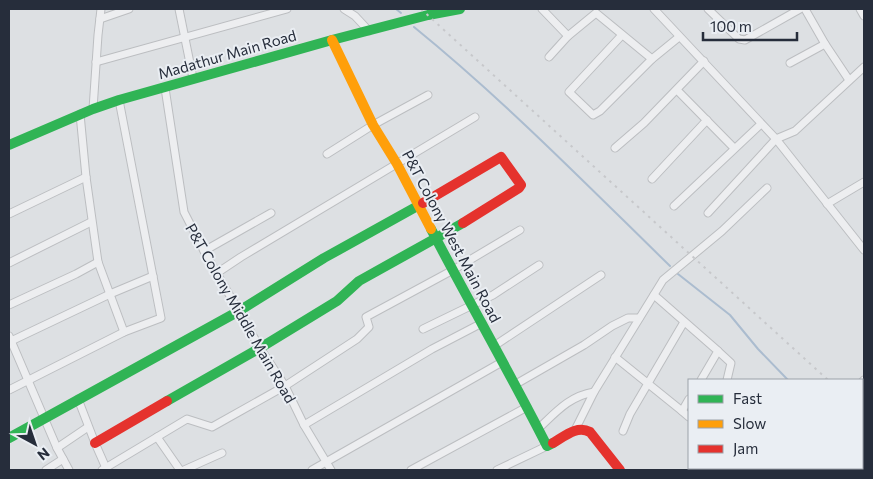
<svg xmlns="http://www.w3.org/2000/svg" width="873" height="479" viewBox="0 0 873 479" font-family="Commissioner,sans-serif">
<style>
.lines{fill:none;stroke-linecap:round;stroke-linejoin:round}
.stream{stroke:#abbccf;stroke-width:2}
.street-casing{stroke:#bcbec1;stroke-width:9}
.street{stroke:#edeef0;stroke-width:7}
.fast{stroke:#30b455;stroke-width:10}
.slow{stroke:#ff9f0a;stroke-width:10}
.jam{stroke:#e5322d;stroke-width:10}
.rail{stroke:#c7c8cb;stroke-width:2;stroke-dasharray:2.5 5;stroke-linecap:butt}
.labels{text-anchor:middle;dominant-baseline:central;stroke-width:4;stroke-linejoin:round;paint-order:stroke}
.street-label{font-size:15px;fill:#262d3b;stroke:#eaeef3}
</style>
<rect width="100%" height="100%" fill="#dde0e3"/>
<g class="lines">
<g class="stream">
<polyline points="396,9 401,13"/>
<path d="M414,27C505,101 586,184 670,266"/>
<polyline points="678,274 730,315 758,349 788,380"/>
<polyline points="862,437 864,439"/>
</g>
<defs>
<g id="street">
<polyline points="179,9 193,78"/>
<polyline points="344,9 355,16 369,31"/>
<polyline points="542,9 568,36"/>
<polyline points="654,9 776,139 864,250"/>
<polyline points="708,9 739,39 745,40 800,9"/>
<polyline points="805,9 825,44 849,80"/>
<polyline points="860,9 864,16"/>
<polyline points="100,19 129,9"/>
<polyline points="622,35 569,92 593,115 600,111 652,59 679,37"/>
<polyline points="549,57 568,36 596,13 652,59"/>
<polyline points="96,62 287,9"/>
<polyline points="790,63 825,44"/>
<polyline points="165,88 184,212 204,251 260,348 285,386 304,425 331,470"/>
<polyline points="677,90 734,148"/>
<polyline points="93,109 98,35 101,9"/>
<polyline points="80,114 86,177 98,262 124,332"/>
<polyline points="615,148 644,123 704,61"/>
<polyline points="327,154 373,125 428,95"/>
<polyline points="652,179 707,120"/>
<polyline points="827,204 864,182"/>
<polyline points="674,206 761,124"/>
<polyline points="708,213 776,139 795,131 864,67"/>
<polyline points="9,214 86,177"/>
<polyline points="204,251 271,213"/>
<polyline points="9,263 91,222"/>
<polyline points="217,273 241,257 475,117"/>
<polyline points="654,295 718,351 701,380"/>
<polyline points="9,305 76,274 98,262"/>
<polyline points="423,329 493,295 539,265"/>
<polyline points="9,336 57,448 69,470"/>
<polyline points="9,342 110,294 153,276"/>
<polyline points="494,346 601,275"/>
<polyline points="718,351 731,363 727,380"/>
<polyline points="615,357 682,411 689,399"/>
<polyline points="862,382 864,380"/>
<polyline points="516,384 584,345 612,326 628,318 639,318"/>
<polyline points="9,390 124,332 161,318 119,100"/>
<polyline points="594,392 663,280 722,231 767,188"/>
<polyline points="78,399 95,443 106,468"/>
<polyline points="682,411 689,417"/>
<polyline points="304,425 432,349 482,323"/>
<path d="M539,428C557,411 570,396 594,392L575,430"/>
<polyline points="623,431 630,414 684,322"/>
<polyline points="157,437 180,470"/>
<polyline points="57,448 88,427"/>
<polyline points="721,468 723,470"/>
<polyline points="46,470 63,459"/>
<polyline points="102,470 187,419 212,427 285,386 357,339 369,327 366,317 453,270 520,230"/>
<polyline points="184,470 222,453"/>
<polyline points="312,470 502,362"/>
<polyline points="411,470 527,407"/>
<polyline points="497,470 547,446"/>
<polyline points="705,470 707,468"/>
<polyline points="805,470 809,468"/>
</g>
</defs>
<use href="#street" class="street-casing"/>
<use href="#street" class="street"/>
<g class="fast">
<polyline points="9,145 93,109 119,100 332,40 428,15 460,9"/>
<path d="M431,229C469,302 510,373 547,446L553,443"/>
<polyline points="167,401 260,348 337,301 359,281 463,223"/>
<polyline points="9,438 239,311 324,258 423,203"/>
</g>
<polyline class="slow" points="332,40 373,125 397,164 431,229"/>
<g class="jam">
<polyline points="423,203 501,157 521,185 519,188 463,223"/>
<polyline points="95,443 167,401"/>
<path d="M553,443C565,436 577,425 590,432L620,470"/>
</g>
<g class="rail">
<polyline points="421,9 828,380"/>
<polyline points="862,411 864,414"/>
</g>
</g>
<g class="labels">
<g class="street-label">
<text transform="translate(227 54) rotate(-16)">Madathur Main Road</text>
<text transform="translate(452 236) rotate(62)">P&amp;T Colony West Main Road</text>
<text transform="translate(241 313) rotate(60)">P&amp;T Colony Middle Main Road</text>
</g>
</g>
<rect width="873" height="479" fill="none" stroke="#262d3b" stroke-width="20"/>
<rect x="688" y="379" width="175" height="90" fill="#eaeef3" stroke="#9ca1a9"/>
<rect x="698" y="395" width="25" height="8" fill="#30b455" stroke="#9ca1a9"/>
<text x="733" y="404" font-size="15" fill="#262d3b">Fast</text>
<rect x="698" y="420" width="25" height="8" fill="#ff9f0a" stroke="#9ca1a9"/>
<text x="733" y="429" font-size="15" fill="#262d3b">Slow</text>
<rect x="698" y="445" width="25" height="8" fill="#e5322d" stroke="#9ca1a9"/>
<text x="733" y="454" font-size="15" fill="#262d3b">Jam</text>
<g transform="translate(35 444) rotate(140)" stroke="#eaeef3" stroke-width="4" paint-order="stroke">
<path d="M0-4L9 19L0 12L-9 19Z" fill="#262d3b"/>
<text y="-8" font-size="14" font-weight="bold" text-anchor="middle" fill="#262d3b">N</text>
</g>
<path d="M703 32v8h94v-8" fill="none" stroke="#262d3b" stroke-width="2.5"/>
<text x="710" y="32" font-size="15" fill="#262d3b" stroke="#eaeef3" stroke-width="4" paint-order="stroke">100 m</text>
</svg>
